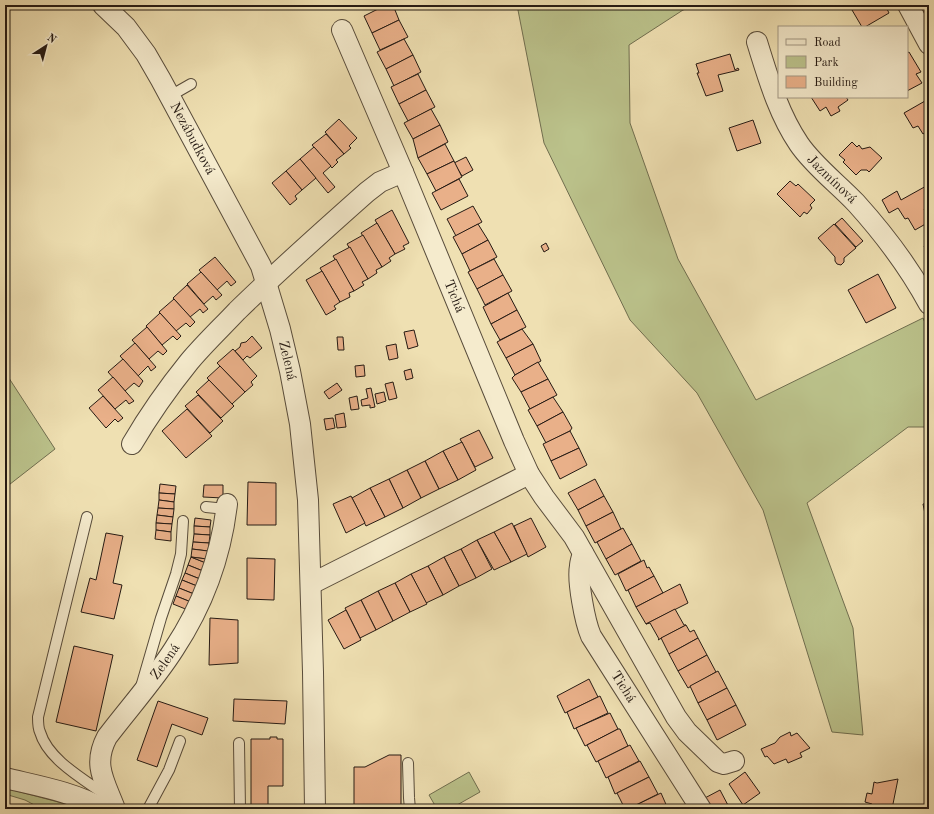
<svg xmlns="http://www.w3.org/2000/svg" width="934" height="814" viewBox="0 0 934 814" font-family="'Old Standard TT',serif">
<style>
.green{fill:#bbc28b;stroke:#706e4f}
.building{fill:#e9b089;stroke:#251a13}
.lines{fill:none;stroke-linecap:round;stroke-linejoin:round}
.lane-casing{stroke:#584c3b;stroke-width:12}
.street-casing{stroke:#584c3b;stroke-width:22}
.lane{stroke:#f5ebcd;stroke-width:10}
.street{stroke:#f5ebcd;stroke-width:20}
.labels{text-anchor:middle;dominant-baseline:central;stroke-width:3.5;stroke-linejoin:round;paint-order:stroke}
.street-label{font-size:14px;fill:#251a13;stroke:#f5ebcd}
</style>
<rect width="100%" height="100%" fill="#efe0b2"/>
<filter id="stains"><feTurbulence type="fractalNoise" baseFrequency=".005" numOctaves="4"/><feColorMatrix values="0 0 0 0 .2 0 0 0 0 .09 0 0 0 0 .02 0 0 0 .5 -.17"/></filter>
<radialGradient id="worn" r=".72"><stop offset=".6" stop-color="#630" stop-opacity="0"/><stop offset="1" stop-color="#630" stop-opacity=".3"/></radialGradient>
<g class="green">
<polygon points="517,5 699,5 683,10 629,45 630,123 678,259 756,400 923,318 929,332 929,427 908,427 807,503 853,628 863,735 832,732 763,510 697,393 630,320 544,143"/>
<polygon points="5,372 55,449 5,488"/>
<polygon points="469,772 480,792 450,809 437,809 429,795"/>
<polygon points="5,788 81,808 84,809 42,809 25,800 5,794"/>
</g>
<g class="building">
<polygon points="386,5 393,5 399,20 372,33 364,16"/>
<polygon points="854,5 885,5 889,13 865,27 862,27 852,10 856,8"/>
<polygon points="399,20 408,37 380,50 372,33"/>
<polygon points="404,39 413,55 386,69 377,52"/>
<polygon points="909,52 921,72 916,74 922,83 907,91 907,53"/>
<polygon points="730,54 735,70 738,68 739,70 718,75 723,91 706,96 697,73 699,73 696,64"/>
<polygon points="413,55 421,72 394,86 386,69"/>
<polygon points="418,74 426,90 399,104 391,87"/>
<polygon points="426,90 435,107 408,121 399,104"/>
<polygon points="811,97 846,97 848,100 838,107 840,111 831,116 826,107 820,111"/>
<polygon points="925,101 929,108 929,130 923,134 918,126 913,128 904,113"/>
<polygon points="431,109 440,125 413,139 404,123"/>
<polygon points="339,119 357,138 349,146 351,148 344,154 325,132"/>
<polygon points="753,120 761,143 737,151 729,128"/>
<polygon points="440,125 448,142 418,158 413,139"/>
<polygon points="326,134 344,154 336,160 338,162 332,168 312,145"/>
<polygon points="852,142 857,147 859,145 862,149 870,147 882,158 869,172 867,170 861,170 856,175 843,162 845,160 839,155"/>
<polygon points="445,144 454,161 427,174 418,158"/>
<polygon points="314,147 331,166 323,173 335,187 328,193 300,159"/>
<polygon points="466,157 473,170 462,176 454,163"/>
<polygon points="300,159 316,178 302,190 286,171"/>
<polygon points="454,161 462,177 436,191 427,174"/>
<polygon points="286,171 302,190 295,196 297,199 290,205 272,183"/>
<polygon points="459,179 468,196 441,210 432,193"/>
<polygon points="790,181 796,186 798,184 815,200 810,205 812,208 807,214 804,212 800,217 777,194"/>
<polygon points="928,185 929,188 929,206 924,209 929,217 929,222 915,230 908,218 905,219 898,208 889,213 882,200 897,191 901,200"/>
<polygon points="473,206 482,222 456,236 447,219"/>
<polygon points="392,210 409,243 403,246 405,249 395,254 375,220"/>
<polygon points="842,218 863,241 856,247 835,224"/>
<polygon points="377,223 395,254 389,258 391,261 382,267 361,233"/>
<polygon points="478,224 488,240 462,254 453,237"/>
<polygon points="834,224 856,248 844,258 844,262 841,265 837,264 835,261 835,257 818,238"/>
<polygon points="363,235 382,267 376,270 377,273 368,279 347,244"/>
<polygon points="488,240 497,257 470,271 462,254"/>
<polygon points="546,243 549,249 544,252 541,246"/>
<polygon points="929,243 929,255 924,246"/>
<polygon points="350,247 368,279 362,282 364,285 354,291 333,256"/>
<polygon points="215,257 236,282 231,286 227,281 217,290 199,270"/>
<polygon points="336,259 354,291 349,293 350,297 340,302 320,268"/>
<polygon points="494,259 503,275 477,289 468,272"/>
<polygon points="322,271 340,302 334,306 336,309 326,315 306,280"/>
<polygon points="201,272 222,295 216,300 213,296 204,304 187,284"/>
<polygon points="878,274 896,308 866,323 848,290"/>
<polygon points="503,275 512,291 485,305 477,289"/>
<polygon points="187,285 208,309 203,313 200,309 190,317 173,298"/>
<polygon points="508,293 517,310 491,324 483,307"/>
<polygon points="174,299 195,322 190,327 186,323 176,331 159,312"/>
<polygon points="517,310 526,327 500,340 491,324"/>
<polygon points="160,313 181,336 177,340 173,336 162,345 146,326"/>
<polygon points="147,327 167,351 163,355 158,351 149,359 132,340"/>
<polygon points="522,329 533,344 506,358 497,342"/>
<polygon points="414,330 418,346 408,349 404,332"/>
<polygon points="252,336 262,348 250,358 247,356 243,360 235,351 240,347 241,343 246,342"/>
<polygon points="337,337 343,337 344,350 338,350"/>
<polygon points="135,343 156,367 151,371 148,366 138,376 120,356"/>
<polygon points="396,344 398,358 389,360 386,346"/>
<polygon points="533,344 541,361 515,375 506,358"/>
<polygon points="233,349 257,376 251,382 253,385 245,392 217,363"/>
<polygon points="123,359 143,381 139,387 134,383 125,391 108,372"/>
<polygon points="538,362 548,379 521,392 512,378 515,375"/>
<polygon points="364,365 365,376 356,377 355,366"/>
<polygon points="220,366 245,392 232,404 207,378"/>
<polygon points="411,369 413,378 406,380 404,371"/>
<polygon points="113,377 134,401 129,404 126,400 115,409 98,390"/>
<polygon points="548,379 557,395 530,409 521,392"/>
<polygon points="209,380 234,406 221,418 196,392"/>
<polygon points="393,382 397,398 389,400 385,384"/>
<polygon points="337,383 342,390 329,399 324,392"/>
<polygon points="371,388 375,407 370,408 370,405 362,406 361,400 368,398 366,389"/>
<polygon points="384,392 386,401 377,404 375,394"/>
<polygon points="198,395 223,421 210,433 185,406"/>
<polygon points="103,396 123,418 118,422 115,419 106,428 89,408"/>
<polygon points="357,396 359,409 351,410 349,398"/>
<polygon points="553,397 563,412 537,426 528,410"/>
<polygon points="187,409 212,436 186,458 162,431"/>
<polygon points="563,412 572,428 570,431 546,443 537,426"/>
<polygon points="344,413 346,427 337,428 335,415"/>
<polygon points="333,418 335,428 326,430 324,419"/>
<polygon points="479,430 493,458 475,467 460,439"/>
<polygon points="570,431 579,448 551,461 543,444"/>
<polygon points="462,442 476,470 458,480 443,451"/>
<polygon points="579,448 587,465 560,479 551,461"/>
<polygon points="926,450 929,450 929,476 928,476"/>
<polygon points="443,451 458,480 439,489 425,461"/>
<polygon points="425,461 439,489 421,498 407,470"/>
<polygon points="407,470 421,498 403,508 389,479"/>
<polygon points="389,479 403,508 385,517 370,488"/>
<polygon points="595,479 604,496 578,510 568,493"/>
<polygon points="248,482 276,483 276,525 247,525"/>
<polygon points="160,484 176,486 175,494 159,493"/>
<polygon points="204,485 223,485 223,498 203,497"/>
<polygon points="370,488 385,517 366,526 352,498"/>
<polygon points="159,493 175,494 174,502 159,500"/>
<polygon points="351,496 365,523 346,533 333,504"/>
<polygon points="604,496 613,512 586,526 578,510"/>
<polygon points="159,500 174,502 174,509 158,508"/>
<polygon points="929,503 929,533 923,504"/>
<polygon points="158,508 174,509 173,517 157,515"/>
<polygon points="613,512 621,529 595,543 586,526"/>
<polygon points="157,515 173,517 172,524 156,523"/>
<polygon points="195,518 211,520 210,527 194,526"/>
<polygon points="531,518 546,547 528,557 514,526"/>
<polygon points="156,523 172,524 171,532 156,530"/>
<polygon points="512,523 527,554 511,562 494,532"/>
<polygon points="194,526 210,527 210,535 194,534"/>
<polygon points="623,528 632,544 606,559 597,542"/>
<polygon points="156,530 171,532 171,541 155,539"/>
<polygon points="494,532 511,562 494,570 477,540"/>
<polygon points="106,533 123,536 113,583 122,585 114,619 81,612 90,578 96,580"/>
<polygon points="194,534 210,535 209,543 193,542"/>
<polygon points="477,540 492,569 476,578 461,549"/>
<polygon points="193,542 209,543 208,551 192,549"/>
<polygon points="632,544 641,561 615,575 606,559"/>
<polygon points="927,545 929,545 929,566 928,566"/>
<polygon points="192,549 208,551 207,559 191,557"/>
<polygon points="461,549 476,578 459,586 444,557"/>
<polygon points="191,557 206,563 203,571 188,565"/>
<polygon points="191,557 207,559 206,563"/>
<polygon points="444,557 459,586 443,595 428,566"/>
<polygon points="247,558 275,559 274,600 247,599"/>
<polygon points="644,560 647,568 649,567 654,576 626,591 618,574"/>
<polygon points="188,565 203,571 200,579 185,573"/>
<polygon points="428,566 443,595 426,603 411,574"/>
<polygon points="185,573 200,579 197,586 182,580"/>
<polygon points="411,574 427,604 410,612 395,583"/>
<polygon points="654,576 663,593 636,607 628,590"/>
<polygon points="182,580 197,586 194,594 179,588"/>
<polygon points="395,583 410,612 393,621 378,591"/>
<polygon points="680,584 688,603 646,624 636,607"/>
<polygon points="179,588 194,594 191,602 176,596"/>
<polygon points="378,591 393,621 376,630 361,600"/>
<polygon points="176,596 191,602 188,610 173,604"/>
<polygon points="361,600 376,630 360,638 345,608"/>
<polygon points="675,609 684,625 686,625 658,640 659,639 650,623 646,624"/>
<polygon points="346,610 361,640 344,649 328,620"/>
<polygon points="210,618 238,620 238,663 209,665"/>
<polygon points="686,625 690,632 694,630 698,638 669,654 661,638"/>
<polygon points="698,638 707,655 678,671 669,654"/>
<polygon points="74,646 113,655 96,731 56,722"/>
<polygon points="707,655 716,672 688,688 678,671"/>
<polygon points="718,671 727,688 698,703 690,686"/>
<polygon points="589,679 598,697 565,713 557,696"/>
<polygon points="727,688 736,705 707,720 698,703"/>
<polygon points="600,696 608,713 574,729 567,712"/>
<polygon points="234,699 287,701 285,724 233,721"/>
<polygon points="158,701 208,718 202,735 172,724 157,767 137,760"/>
<polygon points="736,705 746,725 717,740 707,720"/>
<polygon points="610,713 618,729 585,746 576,728"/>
<polygon points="618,729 620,729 628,746 596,762 587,745"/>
<polygon points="790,732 791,736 797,733 810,748 800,753 802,757 788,763 786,759 774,764 767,756 765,757 761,749 775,743 780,737"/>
<polygon points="270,737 277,737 277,739 283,739 283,786 268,786 268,809 251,809 251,739 270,739"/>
<polygon points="630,745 639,761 606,778 598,761"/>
<polygon points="389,755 401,755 401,809 354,809 354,767 365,767"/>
<polygon points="640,761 649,777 615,794 608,777"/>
<polygon points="745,772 760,793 743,805 729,784"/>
<polygon points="649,777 658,794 628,809 625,809 617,793"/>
<polygon points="898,779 892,809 871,809 872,804 865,802 867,793 872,794 874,782 877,783"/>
<polygon points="720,790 730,809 709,809 703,799"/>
<polygon points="661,793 668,809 628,809"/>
</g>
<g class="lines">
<defs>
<g id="lane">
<polyline points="170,96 191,84"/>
<polyline points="206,507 226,509"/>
<path d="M87,517L38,717C38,722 38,728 40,732C48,760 85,780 107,796"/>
<polyline points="141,687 161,618 176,574 181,554 183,521"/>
<polyline points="239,743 240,809"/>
<polyline points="408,763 409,798 410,809"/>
<polyline points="148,809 169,770 180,741"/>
</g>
<g id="street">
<path id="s1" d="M103,5L126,27L146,54L161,80L261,266L280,329L290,371L300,424L308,500L313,672L315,809"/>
<polyline points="908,5 929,44"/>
<path id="s2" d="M342,30L403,172L514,441L529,474L544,497L574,537L676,717L687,732L718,762L724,764L734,761"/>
<path id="s3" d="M757,42C768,77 778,113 799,144C814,166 837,183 856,203C884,234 909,267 929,304"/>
<path d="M132,444C149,415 168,388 189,362C204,344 221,328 237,311C279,270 323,231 367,192L380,182L403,172"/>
<path id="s4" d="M583,553C582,557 580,562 580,566C577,581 585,622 591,636L701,809"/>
<polyline points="311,584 529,474"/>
<path d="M5,778C38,786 74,792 103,809"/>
<path id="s5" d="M115,809C105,782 92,765 107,737C129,708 155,679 174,649C203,605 221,556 227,504"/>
</g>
</defs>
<use href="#lane" class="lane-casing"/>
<use href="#street" class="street-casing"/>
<use href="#lane" class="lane"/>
<use href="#street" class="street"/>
</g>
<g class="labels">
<g class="street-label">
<text stroke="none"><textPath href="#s1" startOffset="162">Nezábudková</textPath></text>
<text stroke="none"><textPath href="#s3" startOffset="159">Jazmínová</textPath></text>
<text stroke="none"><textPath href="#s2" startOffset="289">Tichá</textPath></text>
<text stroke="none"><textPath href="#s1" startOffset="405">Zelená</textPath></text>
<text stroke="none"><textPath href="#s5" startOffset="171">Zelená</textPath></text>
<text stroke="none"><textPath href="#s4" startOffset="145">Tichá</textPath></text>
</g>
</g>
<rect width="934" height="814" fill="none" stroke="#efe0b2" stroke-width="20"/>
<rect x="6" y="6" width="922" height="802" fill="none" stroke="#251a13" stroke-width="2"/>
<rect x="10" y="10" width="914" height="794" fill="none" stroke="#251a13"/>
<rect x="778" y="26" width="130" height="72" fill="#f5ebcd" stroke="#a29783"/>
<rect x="786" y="39" width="20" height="6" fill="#f5ebcd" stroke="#a29783"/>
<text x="814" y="46" font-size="12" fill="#251a13">Road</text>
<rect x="786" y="56" width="20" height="12" fill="#bbc28b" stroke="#a29783"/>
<text x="814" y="66" font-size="12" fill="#251a13">Park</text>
<rect x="786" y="76" width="20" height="12" fill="#e9b089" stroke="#a29783"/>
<text x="814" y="86" font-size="12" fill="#251a13">Building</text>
<g transform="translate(46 46) rotate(36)" stroke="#f5ebcd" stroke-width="3" paint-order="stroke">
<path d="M0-3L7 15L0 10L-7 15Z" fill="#251a13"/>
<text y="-6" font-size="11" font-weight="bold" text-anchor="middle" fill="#251a13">N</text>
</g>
<rect width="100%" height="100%" filter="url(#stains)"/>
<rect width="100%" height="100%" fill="url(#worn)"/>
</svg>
